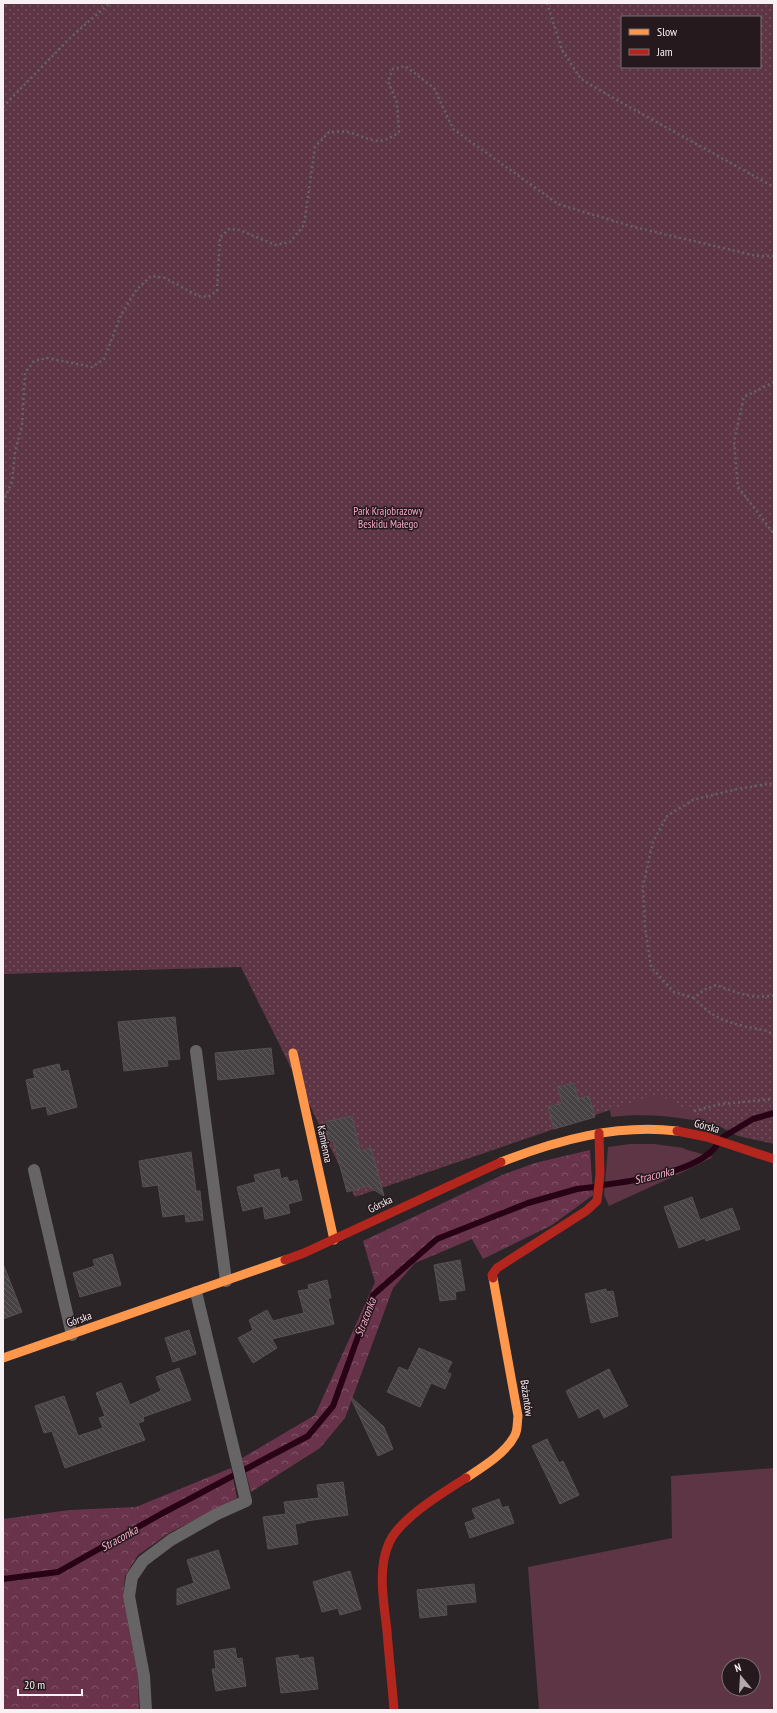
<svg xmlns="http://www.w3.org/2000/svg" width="777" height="1713" viewBox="0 0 777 1713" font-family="'PT Sans Narrow',sans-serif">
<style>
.green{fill:#5d3545;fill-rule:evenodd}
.forest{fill:url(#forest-crowns)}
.park{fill:url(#park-dots);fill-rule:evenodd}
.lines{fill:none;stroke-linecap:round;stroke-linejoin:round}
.stream{stroke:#270315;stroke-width:6}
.building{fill:url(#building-back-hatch);stroke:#565052}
.path{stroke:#666364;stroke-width:2.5;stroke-dasharray:2 3;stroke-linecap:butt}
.lane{stroke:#676465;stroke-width:12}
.slow{stroke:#ff974d;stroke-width:9}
.jam{stroke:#b3261e;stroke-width:9}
.labels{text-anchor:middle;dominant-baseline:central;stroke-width:3;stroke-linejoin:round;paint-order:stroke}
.park-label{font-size:11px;fill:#f6a9c7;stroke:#25191d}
.street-label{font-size:11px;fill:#f9f0f3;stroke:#25191d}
.water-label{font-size:12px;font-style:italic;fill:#f6a9c7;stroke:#25191d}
</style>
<defs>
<pattern id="forest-crowns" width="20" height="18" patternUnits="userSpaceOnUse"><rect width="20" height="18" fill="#69344b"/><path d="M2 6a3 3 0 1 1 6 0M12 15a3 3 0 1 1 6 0" fill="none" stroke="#7f5265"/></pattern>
<pattern id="park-dots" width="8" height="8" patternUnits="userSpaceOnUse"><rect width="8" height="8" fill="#5d3545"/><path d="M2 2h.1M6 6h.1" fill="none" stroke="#755360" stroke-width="1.8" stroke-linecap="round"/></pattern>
<pattern id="building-back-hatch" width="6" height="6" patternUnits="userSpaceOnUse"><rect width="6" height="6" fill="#474244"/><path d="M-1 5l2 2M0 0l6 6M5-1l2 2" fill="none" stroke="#625e5f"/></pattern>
</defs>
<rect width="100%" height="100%" fill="#2b2528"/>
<g class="green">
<path d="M661,1089L725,1126C686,1118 650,1112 611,1117L608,1097Z"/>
<polygon points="630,1144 654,1144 684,1148 684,1149 713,1157 679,1174 609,1206 604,1195 608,1147"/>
<path d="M774,1468V1710H539L528,1567L672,1538L671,1476ZM729,1665H753V1689H729Z"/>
</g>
<g class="forest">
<polygon points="590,1150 593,1195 552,1225 483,1259 472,1239 415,1263 393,1288 345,1418 320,1448 251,1492 242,1458 315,1415 375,1282 363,1241 502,1175 535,1163"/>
<polygon points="231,1468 237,1498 169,1533 138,1555 125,1576 123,1595 138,1676 139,1710 3,1710 3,1519 70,1510 136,1507"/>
</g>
<path class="park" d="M3,3H774V1144L738,1136L657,1094L355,1197L241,967L3,974ZM622,17H760V67H622Z"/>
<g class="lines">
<g class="stream">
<polyline points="723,1137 753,1119 774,1113"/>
<path d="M603,1185C634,1181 698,1172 717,1145"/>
<polyline points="3,1579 58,1572 161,1514 308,1436 333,1406 373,1295 437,1239 528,1203 577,1189 594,1187"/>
</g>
</g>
<g class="building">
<polygon points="175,1017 180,1059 167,1060 168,1066 124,1071 118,1022"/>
<polygon points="271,1048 274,1074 218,1080 215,1053"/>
<polygon points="59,1064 61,1072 68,1070 77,1107 48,1115 46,1106 32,1109 26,1080 35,1078 33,1070"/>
<polygon points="574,1083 578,1099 589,1096 595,1117 554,1129 548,1107 562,1103 558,1087"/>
<polygon points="352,1116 360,1151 371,1148 384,1196 368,1186 347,1192 333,1140 329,1141 325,1122"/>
<polygon points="191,1152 196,1191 200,1191 203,1220 186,1222 185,1214 163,1217 158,1185 143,1187 139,1161"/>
<polygon points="279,1169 281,1179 287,1177 289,1182 297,1180 302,1200 288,1204 290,1213 265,1219 263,1206 243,1211 237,1187 256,1182 254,1175"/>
<polygon points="692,1197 700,1220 732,1208 740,1229 706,1241 705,1238 679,1248 664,1207"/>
<polygon points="112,1254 121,1285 80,1297 73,1273 95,1266 93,1260"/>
<polygon points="460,1260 465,1290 455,1292 456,1299 440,1301 434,1265"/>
<polygon points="3,1266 4,1266 22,1312 3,1319"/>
<polygon points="327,1280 331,1298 328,1298 334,1324 272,1339 277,1348 253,1363 238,1338 253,1330 249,1320 267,1310 273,1321 304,1313 298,1291 309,1289 308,1285"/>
<polygon points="606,1289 606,1292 613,1291 618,1316 591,1323 585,1294"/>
<polygon points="189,1330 196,1354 173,1362 165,1338"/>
<polygon points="419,1348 452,1362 447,1372 451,1374 445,1389 431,1383 420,1407 387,1392 399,1367 408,1371"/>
<polygon points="179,1368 191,1400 143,1417 144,1421 138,1423 145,1440 65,1468 52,1431 44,1433 35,1406 64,1396 78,1436 103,1428 99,1418 105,1416 96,1393 121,1383 130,1405 161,1391 156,1377"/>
<polygon points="609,1369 628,1406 604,1418 599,1408 579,1418 566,1391"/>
<polygon points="350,1396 384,1427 393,1449 378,1456"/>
<polygon points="547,1439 559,1463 563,1461 579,1495 560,1504 532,1446"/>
<polygon points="343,1482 348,1515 306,1521 306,1522 295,1524 298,1544 268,1549 263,1517 286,1514 284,1502 319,1498 317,1485"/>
<polygon points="499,1499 502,1508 508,1506 514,1523 470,1538 465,1523 476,1519 472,1509"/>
<polygon points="218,1550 230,1588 177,1605 177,1589 194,1583 187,1560"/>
<polygon points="350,1571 361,1609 340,1615 338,1608 322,1612 313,1582"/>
<polygon points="474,1584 476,1602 446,1605 447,1615 420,1618 417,1590"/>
<polygon points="235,1648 237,1659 242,1658 246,1686 216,1691 212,1669 216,1669 214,1651"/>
<polygon points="298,1655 299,1659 313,1657 318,1689 281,1693 276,1658"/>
</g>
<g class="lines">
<g class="path">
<polyline points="547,3 562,50 581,79 615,99 774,187"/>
<polyline points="3,107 71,37 110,3"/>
<polyline points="774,382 744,397 734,441 738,487 774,534"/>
<path d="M3,502L12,482L15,452L22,425L25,373L34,361L47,358L92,367L104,359L121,315L137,289L151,276L165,278L198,296L208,297L217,291L220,237L229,229L240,230L275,245L290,242L304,225L315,147L329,132C335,132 342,131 348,132C370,138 378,148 399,132L397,103L388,81L393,69L405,66L434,88L453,129L558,204L634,227L757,256H774"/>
<path d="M774,995C754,1000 735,992 716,985L704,990L694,998C718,1024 736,1024 768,1031L774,1036"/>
<polyline points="694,998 674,992 651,967 645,927 643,886 653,842 667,816 693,800 737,789 774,783"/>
<polyline points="694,1111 721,1104 774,1099"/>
</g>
<g class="lane">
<polyline points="196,1051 226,1281"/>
<polyline points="34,1170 72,1335"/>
<polyline points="146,1710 144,1676 129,1596 132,1577 143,1561 171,1540 217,1514 246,1501 196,1292"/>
</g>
<g class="slow">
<polyline points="293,1053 334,1240"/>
<path d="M501,1162C558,1140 616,1124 677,1131"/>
<polyline points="3,1358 285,1260"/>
<path d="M466,1478C483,1467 506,1453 515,1435C518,1429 517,1422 518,1416L493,1278"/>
</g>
<g class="jam">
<polyline points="677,1131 707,1137 774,1159"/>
<polyline points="285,1260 304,1253 501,1162"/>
<polyline points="493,1278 492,1275 497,1268 586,1211 597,1201 600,1174 599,1133"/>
<path d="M394,1710C392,1684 389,1657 387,1631C384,1603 377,1569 389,1543C399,1519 444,1492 466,1478"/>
</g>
</g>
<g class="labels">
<g class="park-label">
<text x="388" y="511">Park Krajobrazowy<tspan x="388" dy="13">Beskidu Małego</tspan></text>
</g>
<g class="street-label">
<text transform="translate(707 1126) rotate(15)">Górska</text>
<text transform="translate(325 1144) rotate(78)">Kamienna</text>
<text transform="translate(380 1204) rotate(-26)">Górska</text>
<text transform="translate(79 1319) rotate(-19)">Górska</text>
<text transform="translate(527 1398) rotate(82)">Bażantów</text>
</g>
<g class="water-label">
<text transform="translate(654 1175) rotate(-14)">Straconka</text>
<text transform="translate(365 1317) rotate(-69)">Straconka</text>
<text transform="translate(119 1538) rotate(-29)">Straconka</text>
</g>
</g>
<rect width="777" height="1713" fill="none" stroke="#f9f0f3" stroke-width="8"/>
<rect x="621" y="16" width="140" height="52" fill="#25191d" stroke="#7a6f73"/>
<rect x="629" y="29" width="20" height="6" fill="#ff974d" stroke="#7a6f73"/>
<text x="657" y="36" font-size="12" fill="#f9f0f3">Slow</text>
<rect x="629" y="49" width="20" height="6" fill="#b3261e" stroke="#7a6f73"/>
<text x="657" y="56" font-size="12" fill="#f9f0f3">Jam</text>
<g transform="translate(741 1677) rotate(342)"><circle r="19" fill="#25191d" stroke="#7a6f73"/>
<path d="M0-3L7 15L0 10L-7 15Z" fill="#b1a9ac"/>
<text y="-6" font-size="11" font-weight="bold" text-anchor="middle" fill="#f9f0f3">N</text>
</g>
<path d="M18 1689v6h64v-6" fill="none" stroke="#f9f0f3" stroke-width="2"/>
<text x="24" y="1689" font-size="12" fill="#f9f0f3" stroke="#25191d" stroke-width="3" paint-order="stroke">20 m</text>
</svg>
